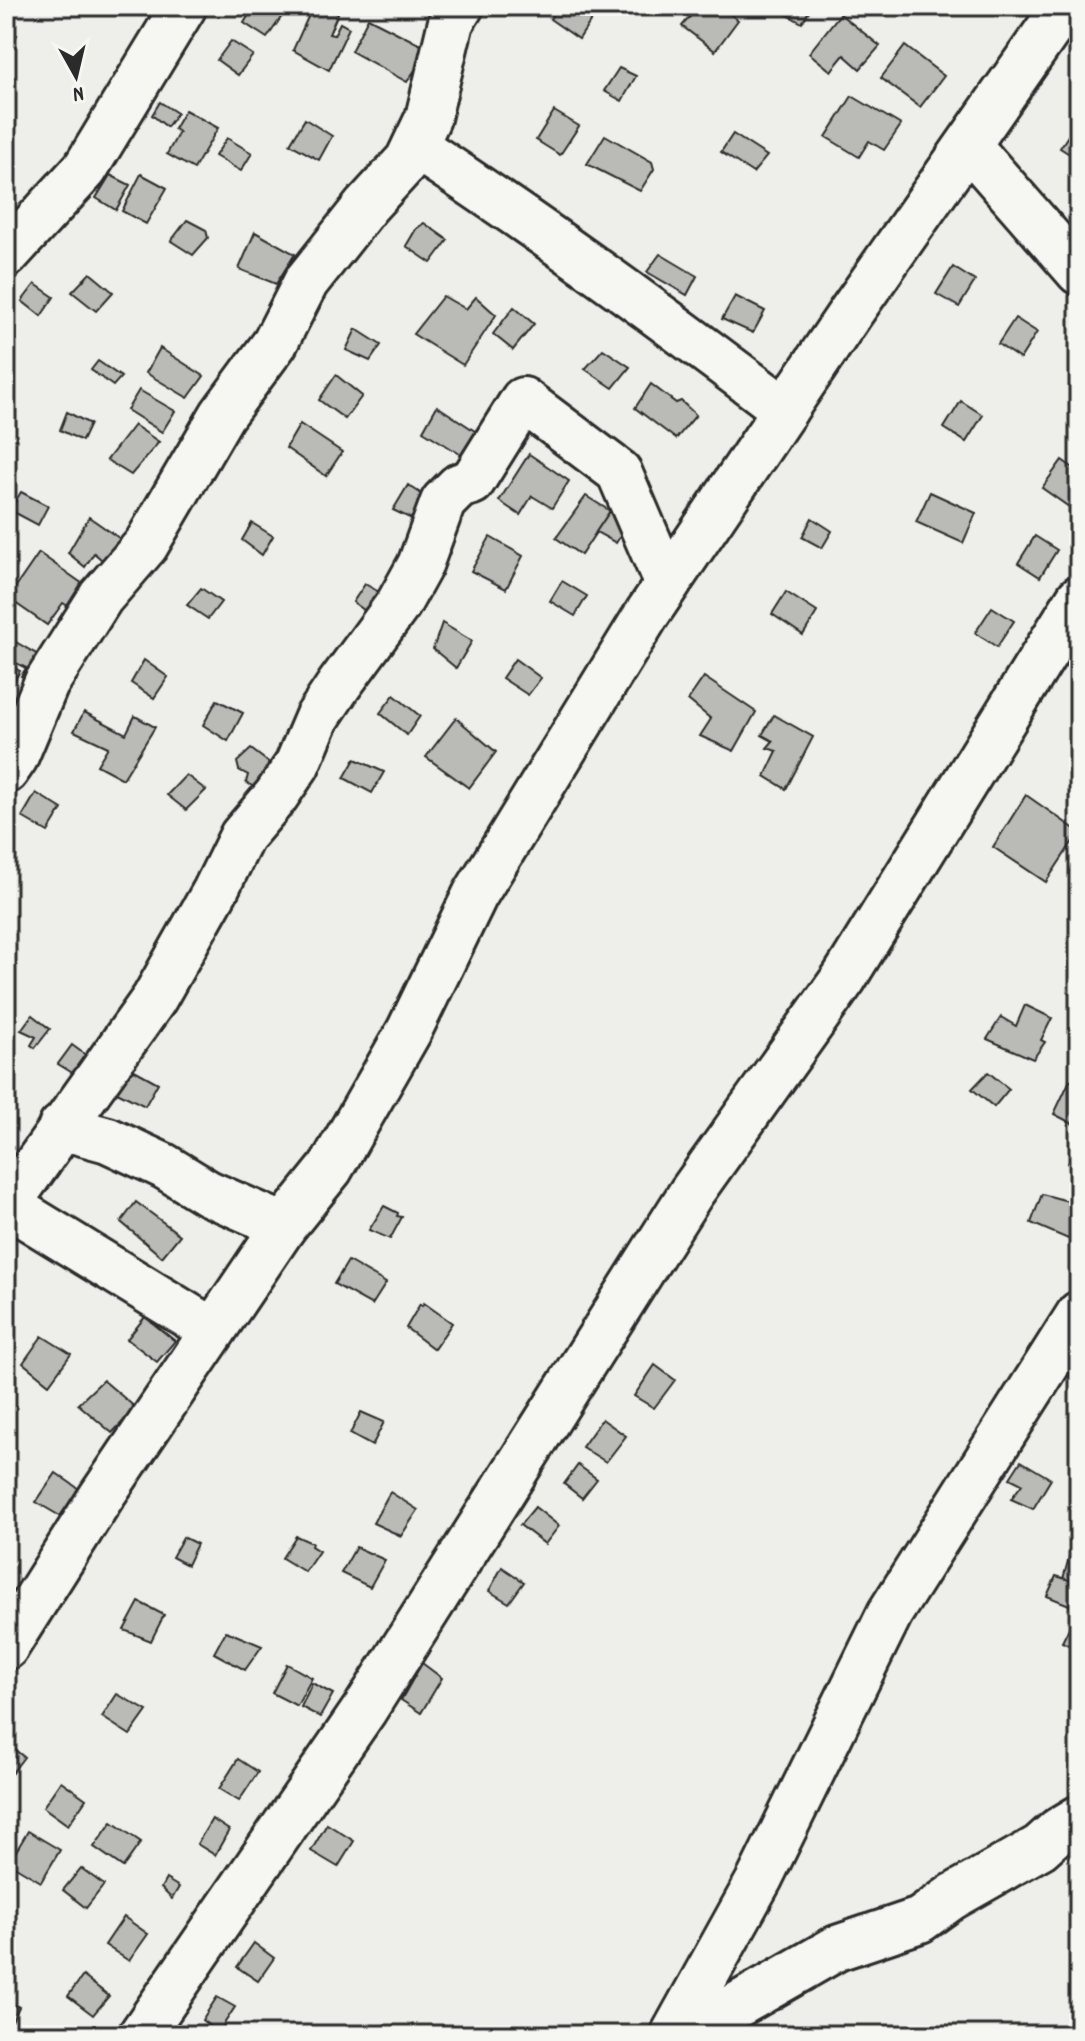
<svg xmlns="http://www.w3.org/2000/svg" width="1085" height="2041" viewBox="0 0 1085 2041" font-family="Dekko,sans-serif">
<style>
.building{fill:#babab7;stroke:#2b2b2b;stroke-width:2}
.lines{fill:none;stroke-linecap:round;stroke-linejoin:round}
.minor-casing{stroke:#2b2b2b;stroke-width:50}
.minor{stroke:#f6f6f2;stroke-width:44}
</style>
<rect width="100%" height="100%" fill="#eeeeea"/>
<filter id="ink" filterUnits="userSpaceOnUse"><feTurbulence type="fractalNoise" baseFrequency=".0125" numOctaves="2"/><feDisplacementMap in="SourceGraphic" scale="16" xChannelSelector="R" yChannelSelector="G"/><feConvolveMatrix kernelMatrix="1 2 1 2 8 2 1 2 1" color-interpolation-filters="sRGB"/></filter>
<g filter="url(#ink)">
<g class="building">
<polygon points="254,6 289,6 267,38 244,23"/>
<polygon points="313,6 341,6 329,34 334,35 340,23 349,28 329,70 293,50"/>
<polygon points="558,6 588,6 585,11 592,19 579,39 550,19"/>
<polygon points="699,6 709,6 716,12 720,7 738,20 715,51 682,26"/>
<polygon points="781,6 812,6 802,23 779,10"/>
<polygon points="840,14 880,46 860,69 844,55 831,71 809,53"/>
<polygon points="368,18 429,49 407,82 351,51"/>
<polygon points="6,29 17,35 6,53"/>
<polygon points="231,41 253,55 238,75 217,60"/>
<polygon points="905,46 944,76 920,107 881,78"/>
<polygon points="619,68 636,76 622,101 604,91"/>
<polygon points="852,96 901,125 884,150 869,141 859,157 826,137"/>
<polygon points="160,102 177,113 167,127 152,115"/>
<polygon points="185,110 218,128 194,169 167,154 179,132 174,129"/>
<polygon points="554,111 579,126 560,155 536,140"/>
<polygon points="305,119 332,136 319,160 290,144"/>
<polygon points="1077,122 1079,123 1079,160 1060,148"/>
<polygon points="733,134 767,156 753,173 721,152"/>
<polygon points="605,135 652,162 654,169 640,191 587,164"/>
<polygon points="227,138 252,153 241,171 215,156"/>
<polygon points="141,174 167,188 146,224 122,211"/>
<polygon points="110,175 130,185 116,210 96,198"/>
<polygon points="187,220 206,230 208,238 193,255 171,241"/>
<polygon points="424,223 448,240 431,263 406,246 416,229"/>
<polygon points="255,232 295,254 276,284 239,269"/>
<polygon points="660,254 697,276 687,295 647,272"/>
<polygon points="953,267 975,281 959,307 936,294"/>
<polygon points="90,273 113,292 96,311 72,292"/>
<polygon points="35,284 54,297 41,316 22,301"/>
<polygon points="443,296 466,309 476,297 496,315 463,365 413,334"/>
<polygon points="735,296 765,311 753,333 722,319"/>
<polygon points="514,307 534,324 513,350 493,334"/>
<polygon points="1015,318 1037,332 1020,359 998,344"/>
<polygon points="356,329 381,345 370,361 346,350"/>
<polygon points="160,348 204,376 188,398 146,373"/>
<polygon points="603,349 630,367 613,388 585,369"/>
<polygon points="98,361 121,377 113,386 91,370"/>
<polygon points="336,375 362,396 345,419 319,400"/>
<polygon points="651,384 676,403 681,401 696,415 676,439 635,408"/>
<polygon points="139,390 175,411 162,432 127,410"/>
<polygon points="961,401 983,415 966,442 944,428"/>
<polygon points="437,406 484,437 468,459 423,431"/>
<polygon points="67,412 90,424 82,441 60,430"/>
<polygon points="300,424 342,452 326,476 286,448"/>
<polygon points="134,425 159,442 131,475 107,460"/>
<polygon points="529,454 569,481 552,508 532,496 520,515 499,501"/>
<polygon points="1062,460 1079,472 1079,514 1042,488"/>
<polygon points="408,485 434,502 420,523 393,510"/>
<polygon points="21,492 48,506 38,525 10,510"/>
<polygon points="930,492 976,513 963,543 916,522"/>
<polygon points="586,496 610,511 581,555 556,538"/>
<polygon points="610,511 628,524 616,543 596,532"/>
<polygon points="89,517 126,543 109,566 94,553 85,567 68,553"/>
<polygon points="812,518 832,531 822,548 802,537"/>
<polygon points="252,523 273,536 262,555 242,540"/>
<polygon points="1035,536 1057,550 1040,577 1018,563"/>
<polygon points="490,537 523,556 506,589 471,571"/>
<polygon points="39,553 90,589 74,610 63,603 47,625 8,598"/>
<polygon points="562,581 587,596 575,616 550,601"/>
<polygon points="365,584 388,597 375,618 353,602"/>
<polygon points="201,588 221,602 208,619 187,605"/>
<polygon points="786,592 817,612 803,635 772,614"/>
<polygon points="992,607 1014,621 997,647 975,633"/>
<polygon points="442,623 472,641 456,668 433,649"/>
<polygon points="14,641 45,659 33,681 21,676 26,668 6,658"/>
<polygon points="515,659 541,678 528,695 502,678"/>
<polygon points="144,660 168,677 154,698 131,683"/>
<polygon points="6,663 20,671 6,694"/>
<polygon points="704,677 756,712 734,751 700,736 711,719 688,700"/>
<polygon points="394,695 420,716 407,735 380,713"/>
<polygon points="217,700 243,713 228,741 203,725"/>
<polygon points="84,712 126,734 135,716 155,727 123,779 97,765 108,747 74,731"/>
<polygon points="774,715 813,737 786,789 765,776 777,751 767,748 773,741 762,735"/>
<polygon points="456,718 496,752 469,788 426,757"/>
<polygon points="251,749 281,772 267,796 246,782 248,775 239,770 237,762"/>
<polygon points="355,759 384,772 372,793 344,778"/>
<polygon points="186,775 206,790 186,810 167,795"/>
<polygon points="36,793 62,809 48,832 22,817"/>
<polygon points="1026,795 1079,832 1046,882 993,847"/>
<polygon points="1025,1005 1052,1018 1041,1040 1045,1042 1033,1059 987,1039 1001,1017 1016,1026"/>
<polygon points="32,1015 50,1029 35,1048 31,1045 36,1037 21,1030"/>
<polygon points="72,1045 91,1059 79,1077 58,1064"/>
<polygon points="127,1066 158,1083 145,1106 113,1090"/>
<polygon points="988,1072 1009,1089 994,1107 972,1089"/>
<polygon points="1070,1080 1079,1084 1079,1127 1054,1114"/>
<polygon points="1079,1143 1079,1169 1068,1164"/>
<polygon points="1042,1194 1079,1204 1079,1231 1075,1242 1031,1223"/>
<polygon points="136,1202 180,1235 162,1257 121,1222"/>
<polygon points="384,1206 398,1213 397,1216 402,1217 390,1239 369,1230"/>
<polygon points="348,1261 386,1283 372,1305 334,1284"/>
<polygon points="424,1303 452,1323 434,1349 406,1328 420,1304 422,1306"/>
<polygon points="145,1317 175,1341 157,1362 127,1339"/>
<polygon points="42,1336 71,1354 49,1384 23,1363"/>
<polygon points="655,1365 675,1380 654,1408 634,1396"/>
<polygon points="103,1380 136,1408 112,1433 78,1404"/>
<polygon points="361,1412 384,1422 372,1446 350,1434"/>
<polygon points="602,1419 626,1436 606,1462 582,1447"/>
<polygon points="1021,1461 1051,1479 1033,1509 1011,1499 1022,1484 1010,1478"/>
<polygon points="578,1465 597,1479 582,1498 564,1484"/>
<polygon points="56,1473 79,1489 60,1516 36,1502"/>
<polygon points="390,1492 418,1510 401,1536 373,1523"/>
<polygon points="535,1507 559,1526 545,1544 520,1525"/>
<polygon points="296,1536 312,1543 311,1546 319,1551 305,1572 282,1558"/>
<polygon points="183,1537 197,1544 187,1565 172,1557"/>
<polygon points="356,1547 385,1560 370,1587 341,1573"/>
<polygon points="1070,1554 1079,1556 1079,1583 1063,1579"/>
<polygon points="502,1567 524,1582 509,1603 489,1591"/>
<polygon points="1056,1576 1079,1583 1079,1609 1047,1596"/>
<polygon points="139,1602 164,1615 151,1641 124,1630"/>
<polygon points="1076,1614 1079,1616 1079,1650 1062,1642"/>
<polygon points="226,1631 262,1646 245,1670 214,1653"/>
<polygon points="422,1663 442,1678 421,1713 401,1700"/>
<polygon points="287,1664 312,1678 297,1706 272,1693"/>
<polygon points="312,1683 333,1694 320,1717 301,1707"/>
<polygon points="117,1694 147,1711 130,1735 102,1717"/>
<polygon points="6,1743 24,1757 8,1778 6,1776"/>
<polygon points="238,1759 258,1772 239,1801 219,1789"/>
<polygon points="61,1781 86,1799 68,1825 43,1807"/>
<polygon points="212,1819 229,1830 215,1855 197,1844"/>
<polygon points="112,1822 141,1842 123,1867 94,1847"/>
<polygon points="327,1824 354,1841 338,1867 311,1851"/>
<polygon points="28,1831 60,1850 41,1882 9,1863"/>
<polygon points="81,1868 104,1885 86,1908 63,1890"/>
<polygon points="166,1879 179,1887 172,1899 161,1888"/>
<polygon points="124,1917 148,1934 129,1961 105,1945"/>
<polygon points="254,1943 274,1958 258,1981 237,1967"/>
<polygon points="83,1976 109,1996 93,2015 68,1996"/>
<polygon points="217,1997 235,2007 218,2033 202,2020"/>
<polygon points="6,2001 19,2007 6,2033"/>
</g>
<g class="lines">
<defs>
<g id="minor">
<path d="M415,146C542,229 664,318 785,410"/>
<polyline points="969,146 1079,272"/>
<polyline points="6,255 85,169 184,6"/>
<polyline points="6,771 15,758 46,684 101,597 146,545 222,415 275,343 306,282 366,206 408,160 428,118 451,22 461,6"/>
<polyline points="61,1127 108,1140 164,1166 208,1193 284,1226"/>
<polyline points="6,1204 213,1331"/>
<polyline points="6,1207 154,999 215,891 242,836 276,796 297,765 317,718 339,685 399,603 420,565 443,502 459,486 472,482 523,400 619,472 667,584"/>
<polyline points="6,1647 101,1497 284,1226 330,1169 409,1031 475,895 647,614 851,312 1065,6"/>
<polyline points="141,2035 365,1709 691,1193 844,978 1079,598"/>
<polyline points="673,2035 760,1878 890,1613 1079,1314"/>
<polyline points="675,2035 734,2007 837,1948 920,1920 952,1897 1040,1847 1059,1830 1079,1818"/>
</g>
</defs>
<use href="#minor" class="minor-casing"/>
<use href="#minor" class="minor"/>
</g>
</g>
<rect width="1085" height="2041" fill="none" stroke="#f6f6f2" stroke-width="32"/>
<rect x="16" y="16" width="1053" height="2009" fill="none" stroke="#2b2b2b" stroke-width="3" filter="url(#ink)"/>
<g transform="translate(76 76) rotate(172)" stroke="#f6f6f2" stroke-width="6" paint-order="stroke">
<path d="M0-6L14 30L0 20L-14 30Z" fill="#2b2b2b"/>
<text y="-12" font-size="22" font-weight="bold" text-anchor="middle" fill="#2b2b2b">N</text>
</g>
</svg>
